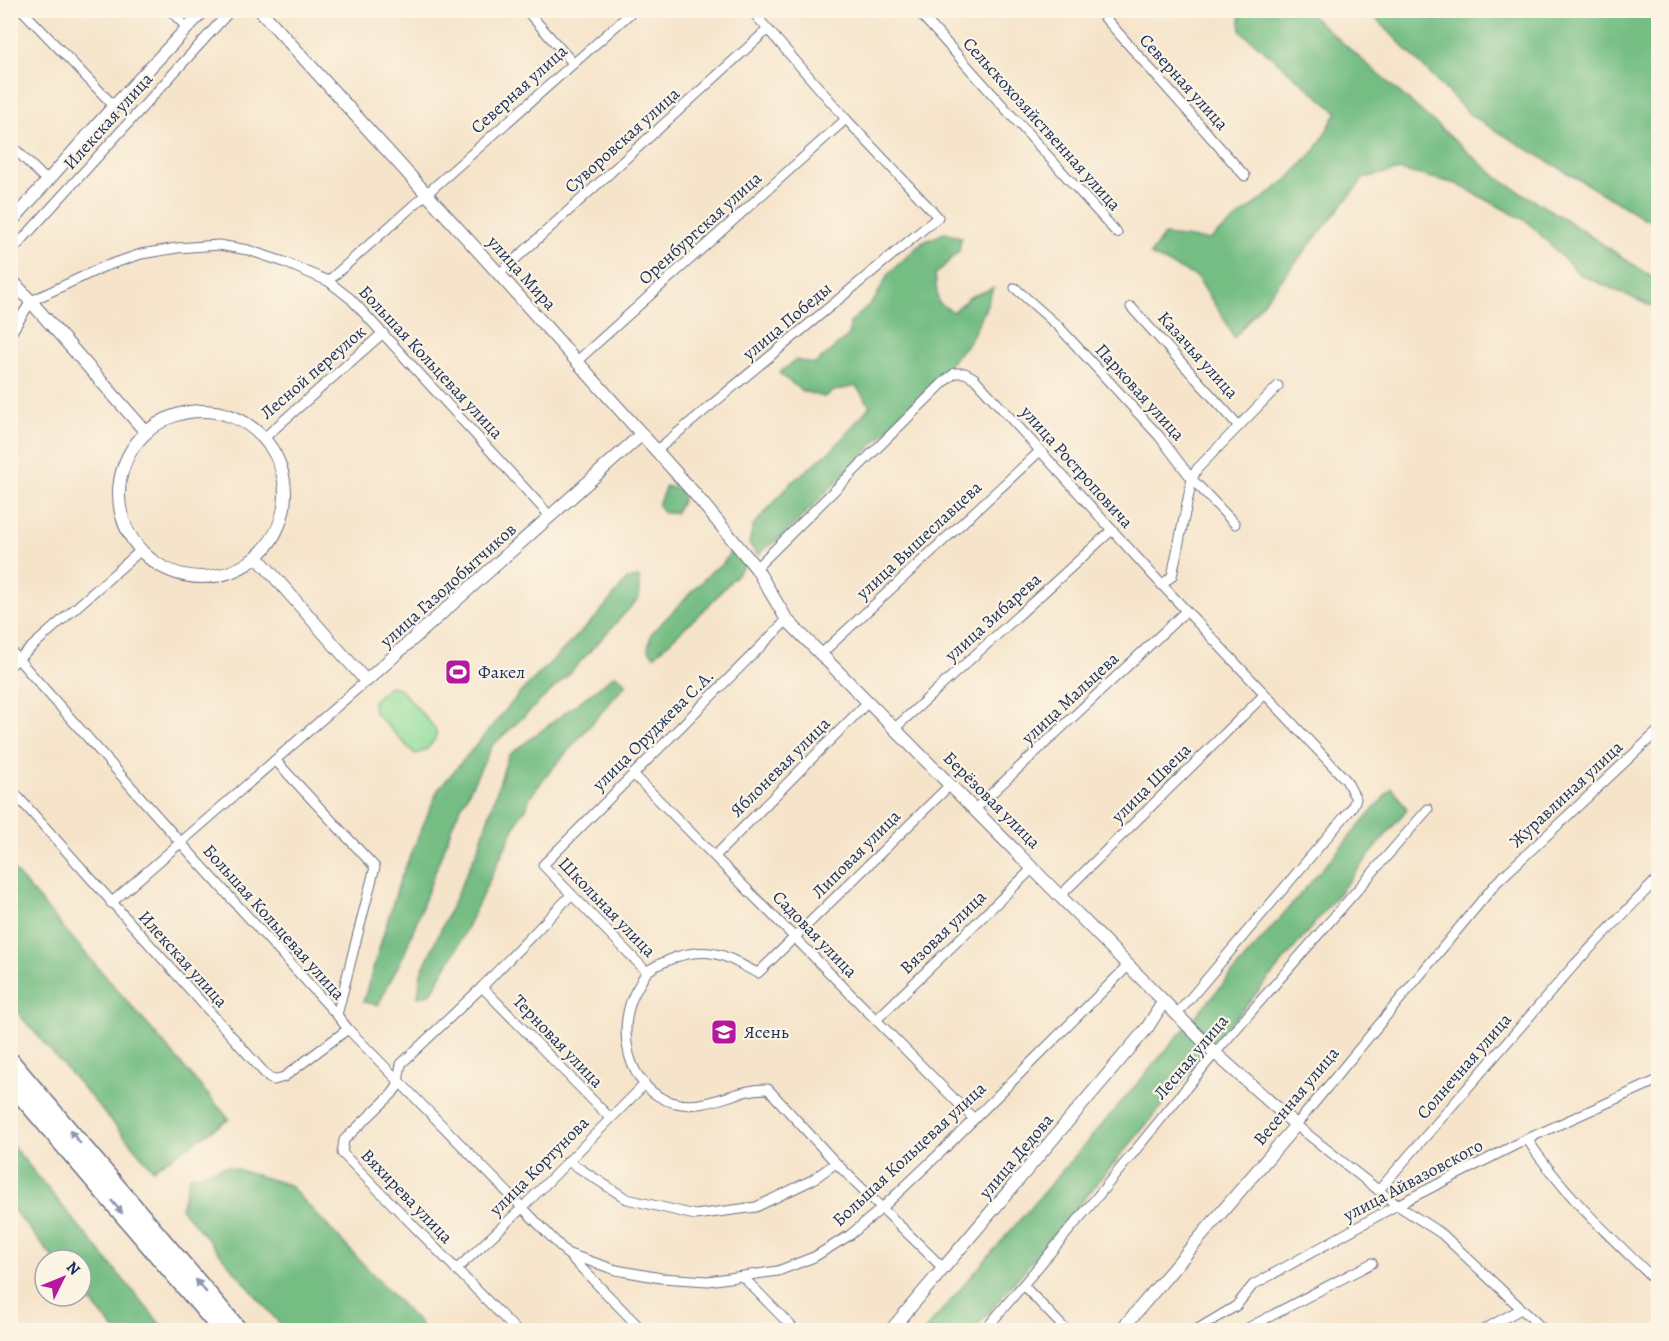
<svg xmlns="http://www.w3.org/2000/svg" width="1669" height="1341" viewBox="0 0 1669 1341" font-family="Alegreya,serif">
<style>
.green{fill:#92de9b;stroke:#56867c;stroke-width:1.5}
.forest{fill:#75bd83;stroke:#487670;stroke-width:1.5}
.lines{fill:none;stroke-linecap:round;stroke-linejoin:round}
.street-casing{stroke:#686e84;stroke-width:11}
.secondary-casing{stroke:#686e84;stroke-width:14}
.highway-casing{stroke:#686e84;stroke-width:19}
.street{stroke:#fff;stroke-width:9}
.secondary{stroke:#fff;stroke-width:12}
.highway{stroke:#fff;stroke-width:16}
.oneway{fill:#8d97ae}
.labels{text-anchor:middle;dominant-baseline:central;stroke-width:4.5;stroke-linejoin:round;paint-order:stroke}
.street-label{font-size:18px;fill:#1b2f5e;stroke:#fcf5e5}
.poi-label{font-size:18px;fill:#1b2f5e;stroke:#fcf5e5;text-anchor:start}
</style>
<rect width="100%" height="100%" fill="#fcf5e5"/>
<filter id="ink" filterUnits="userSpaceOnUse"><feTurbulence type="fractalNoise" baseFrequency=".0167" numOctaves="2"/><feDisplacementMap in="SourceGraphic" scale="12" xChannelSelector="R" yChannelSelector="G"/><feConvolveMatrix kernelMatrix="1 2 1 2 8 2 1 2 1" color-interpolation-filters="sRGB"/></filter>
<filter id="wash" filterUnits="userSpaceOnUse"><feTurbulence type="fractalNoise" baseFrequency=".008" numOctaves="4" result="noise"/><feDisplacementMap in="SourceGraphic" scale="24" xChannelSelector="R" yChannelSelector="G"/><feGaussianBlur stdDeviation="1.35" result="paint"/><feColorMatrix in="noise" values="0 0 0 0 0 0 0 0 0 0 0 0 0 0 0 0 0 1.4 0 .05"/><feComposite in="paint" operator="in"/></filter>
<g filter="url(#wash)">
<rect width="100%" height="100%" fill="#f6e4ca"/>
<path class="green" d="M389,686L399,688L435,728C440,739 425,753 415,754L374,712L373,701Z"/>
<g class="forest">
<polygon points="1239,11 1306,11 1499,179 1563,218 1658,281 1658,309 1579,274 1528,222 1457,184 1400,170 1364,178 1234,338 1226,322 1197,277 1150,255 1164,235 1209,240 1288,179 1316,149 1337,112 1241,31"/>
<polygon points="1369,11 1658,11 1658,224 1642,217 1470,115"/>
<polygon points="944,233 961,237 959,251 935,275 938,302 953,312 970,297 993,288 984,312 969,342 914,403 787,532 758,555 749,544 753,526 791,483 835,447 870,406 856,386 834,391 824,397 802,391 779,373 796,360 815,364 849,335 850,323 875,299 889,273 922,243"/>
<polygon points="666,486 681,490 683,500 675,513 664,513 658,505"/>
<polygon points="733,548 746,564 708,606 654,656 648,649 651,634 713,570 723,564"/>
<polygon points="639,577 639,598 567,676 492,746 454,821 405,952 378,1005 363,1002 400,880 438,790 521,692 598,615 627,579"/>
<polygon points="615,675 627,683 546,776 530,797 526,809 521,814 457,948 431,993 418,997 421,973 480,844 508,756"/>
<polygon points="1392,788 1407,809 1286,958 974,1330 925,1330"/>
<polygon points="10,866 229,1119 153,1169 11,1005"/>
<polygon points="11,1144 165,1330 115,1330 81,1291 81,1260 55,1260 11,1207"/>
<polygon points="226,1166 289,1185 425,1330 285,1330 181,1208 190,1176"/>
</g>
</g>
<g filter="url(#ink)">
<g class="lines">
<defs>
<g id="street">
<polyline points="22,10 114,106"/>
<polyline points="170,10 188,29"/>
<polyline points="526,10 573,63"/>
<polyline points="917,10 1117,233"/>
<polyline points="1098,10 1245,176"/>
<polyline points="10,144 48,182"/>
<polyline points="10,253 231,10"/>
<polyline points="499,274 767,30"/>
<polyline points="328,281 634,10"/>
<polyline points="1015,288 1059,327 1159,436 1192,479 1235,524"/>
<polyline points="1131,307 1239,426"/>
<polyline points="10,335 31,301 103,267 141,254 177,248 219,245 248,250 284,262 328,281 351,299 551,517"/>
<polyline points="577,361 846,119"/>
<polyline points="265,437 383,333"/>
<polyline points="657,450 938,217 846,119 751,10"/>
<polyline points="756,568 946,380 955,373 965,373 974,378 1162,585 1346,780 1356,799 1351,809 1177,1014"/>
<polyline points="1162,585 1172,576 1192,479 1197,469 1278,386"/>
<polyline points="10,650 181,843 337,1015 348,1029 642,1330"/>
<polyline points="821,654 1040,451"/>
<polyline points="10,666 140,551"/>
<polyline points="895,728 1112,530"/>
<polyline points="275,760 375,867 337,1015"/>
<polyline points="633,774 973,1118"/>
<polyline points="10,788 269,1078 274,1080 284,1077 348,1029"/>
<polyline points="975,809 1186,611"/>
<polyline points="715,856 869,701"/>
<polyline points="1061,895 1265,694"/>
<polyline points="111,903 366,681"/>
<polyline points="647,972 543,865 787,620"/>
<polyline points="482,987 610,1118"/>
<polyline points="876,1020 1034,867"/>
<path d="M1527,1139C1563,1194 1612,1238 1658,1283"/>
<polyline points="568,1161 627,1199 695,1215 756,1207 812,1180 836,1163"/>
<polyline points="1379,1190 1575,964 1658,878"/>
<polyline points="566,1253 616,1270 661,1278 708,1281 778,1271 814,1257 850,1235 882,1208 939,1154 1129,965"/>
<path d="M944,1269L836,1163L768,1089C736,1088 708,1111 675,1103C626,1091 614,1025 638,987C641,982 644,975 648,971C655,965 667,961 676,957C689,953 703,951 716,954C732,957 743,967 758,973L951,784"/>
<polyline points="456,1270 521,1209 645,1084"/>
<polyline points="743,1277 795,1330"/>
<polyline points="1023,1285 1066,1330"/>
<polyline points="516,1330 342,1153 344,1140 392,1094 397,1087 401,1064 482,987 571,895"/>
<polyline points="985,1330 1093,1202 1215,1053 1428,809"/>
<polyline points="1196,1330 1236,1306 1253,1285 1397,1205 1527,1139 1658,1080"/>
<polyline points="1244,1330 1372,1263"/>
<polyline points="1483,1330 1521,1309"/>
<polyline points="1544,1330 1442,1234 1397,1205 1296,1125 1497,882 1658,731"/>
</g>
<g id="secondary">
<polyline points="260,10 499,274 695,494 756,568 787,620 1215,1053 1296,1125 1121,1330"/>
<polyline points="10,223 114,106 204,10"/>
<polyline points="10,278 145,431"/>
<circle cx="202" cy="494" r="83"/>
<polyline points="258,558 366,681 642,434"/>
<polyline points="891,1330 1147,1028 1164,1001"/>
</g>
<g id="highway">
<polyline points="10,1060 239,1330"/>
<polyline points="10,1083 221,1330"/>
</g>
</defs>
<use href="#street" class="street-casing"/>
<use href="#secondary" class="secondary-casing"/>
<use href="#highway" class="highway-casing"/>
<use href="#street" class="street"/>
<use href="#secondary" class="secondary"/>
<use href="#highway" class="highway"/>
</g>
<defs><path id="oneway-solid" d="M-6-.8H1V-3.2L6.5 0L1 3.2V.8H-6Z" transform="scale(1.5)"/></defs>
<g class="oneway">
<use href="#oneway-solid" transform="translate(75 1137) rotate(-130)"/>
<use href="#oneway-solid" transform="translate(117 1207) rotate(50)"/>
<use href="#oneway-solid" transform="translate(201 1286) rotate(-130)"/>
</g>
</g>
<defs>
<symbol id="stadium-square" viewBox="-11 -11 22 22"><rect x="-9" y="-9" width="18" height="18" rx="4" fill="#b5179e" stroke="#fcf5e5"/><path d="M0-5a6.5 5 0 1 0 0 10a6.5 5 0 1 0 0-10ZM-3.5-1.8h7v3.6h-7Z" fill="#fff"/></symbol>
<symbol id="school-square" viewBox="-11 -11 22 22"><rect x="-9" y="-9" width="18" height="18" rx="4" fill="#b5179e" stroke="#fcf5e5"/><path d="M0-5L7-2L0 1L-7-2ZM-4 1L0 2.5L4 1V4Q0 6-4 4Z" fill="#fff"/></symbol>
</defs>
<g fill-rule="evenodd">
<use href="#stadium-square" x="443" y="657" width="30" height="30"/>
<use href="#school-square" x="709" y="1017" width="30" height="30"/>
</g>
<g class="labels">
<g class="street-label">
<text transform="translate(1184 82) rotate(48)">Северная улица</text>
<text transform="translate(519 89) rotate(-42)">Северная улица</text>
<text transform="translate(108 121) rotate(-48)">Илекская улица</text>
<text transform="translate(1042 124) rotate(48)">Сельскохозяйственная улица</text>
<text transform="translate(622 140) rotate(-42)">Суворовская улица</text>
<text transform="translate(700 228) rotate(-42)">Оренбургская улица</text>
<text transform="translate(522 273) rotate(48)">улица Мира</text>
<text transform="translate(787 321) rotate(-40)">улица Победы</text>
<text transform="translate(1198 355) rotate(48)">Казачья улица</text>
<text transform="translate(431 362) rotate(47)">Большая Кольцевая улица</text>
<text transform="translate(313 372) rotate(-41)">Лесной переулок</text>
<text transform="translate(1140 392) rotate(48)">Парковая улица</text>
<text transform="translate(1077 467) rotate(48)">улица Ростроповича</text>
<text transform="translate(919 540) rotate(-43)">улица Вышеславцева</text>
<text transform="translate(448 585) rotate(-42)">улица Газодобытчиков</text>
<text transform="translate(993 617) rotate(-42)">улица Зибарева</text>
<text transform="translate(1070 698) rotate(-43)">улица Мальцева</text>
<text transform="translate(653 730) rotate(-45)">улица Оруджева С.А.</text>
<text transform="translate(780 767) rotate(-45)">Яблоневая улица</text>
<text transform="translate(1151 783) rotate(-45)">улица Швеца</text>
<text transform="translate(1566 794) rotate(-43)">Журавлиная улица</text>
<text transform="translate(992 800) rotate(45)">Берёзовая улица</text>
<text transform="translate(856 854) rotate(-45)">Липовая улица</text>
<text transform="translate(607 907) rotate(46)">Школьная улица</text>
<text transform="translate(274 922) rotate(48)">Большая Кольцевая улица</text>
<text transform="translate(943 932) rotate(-44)">Вязовая улица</text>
<text transform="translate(815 934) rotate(46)">Садовая улица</text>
<text transform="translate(183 959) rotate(48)">Илекская улица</text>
<text transform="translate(558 1041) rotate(46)">Терновая улица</text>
<text transform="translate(1191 1057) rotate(-50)">Лесная улица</text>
<text transform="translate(1464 1066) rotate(-49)">Солнечная улица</text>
<text transform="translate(1296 1096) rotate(-50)">Весенная улица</text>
<text transform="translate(909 1154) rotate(-43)">Большая Кольцевая улица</text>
<text transform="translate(1016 1156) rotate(-50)">улица Дедова</text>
<text transform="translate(539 1166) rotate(-45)">улица Кортунова</text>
<text transform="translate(1413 1180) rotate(-28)">улица Айвазовского</text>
<text transform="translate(407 1196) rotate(46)">Вяхирева улица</text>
</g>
<g class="poi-label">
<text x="478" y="672">Факел</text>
<text x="744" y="1032">Ясень</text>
</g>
</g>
<rect width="1669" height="1341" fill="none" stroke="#fcf5e5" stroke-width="36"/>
<g transform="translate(63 1278) rotate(47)"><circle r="28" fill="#fcf5e5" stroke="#a2a6af" stroke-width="1.5"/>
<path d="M0-4.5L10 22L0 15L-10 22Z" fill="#b5179e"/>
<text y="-9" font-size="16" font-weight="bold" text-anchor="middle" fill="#1b2f5e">N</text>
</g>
</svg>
